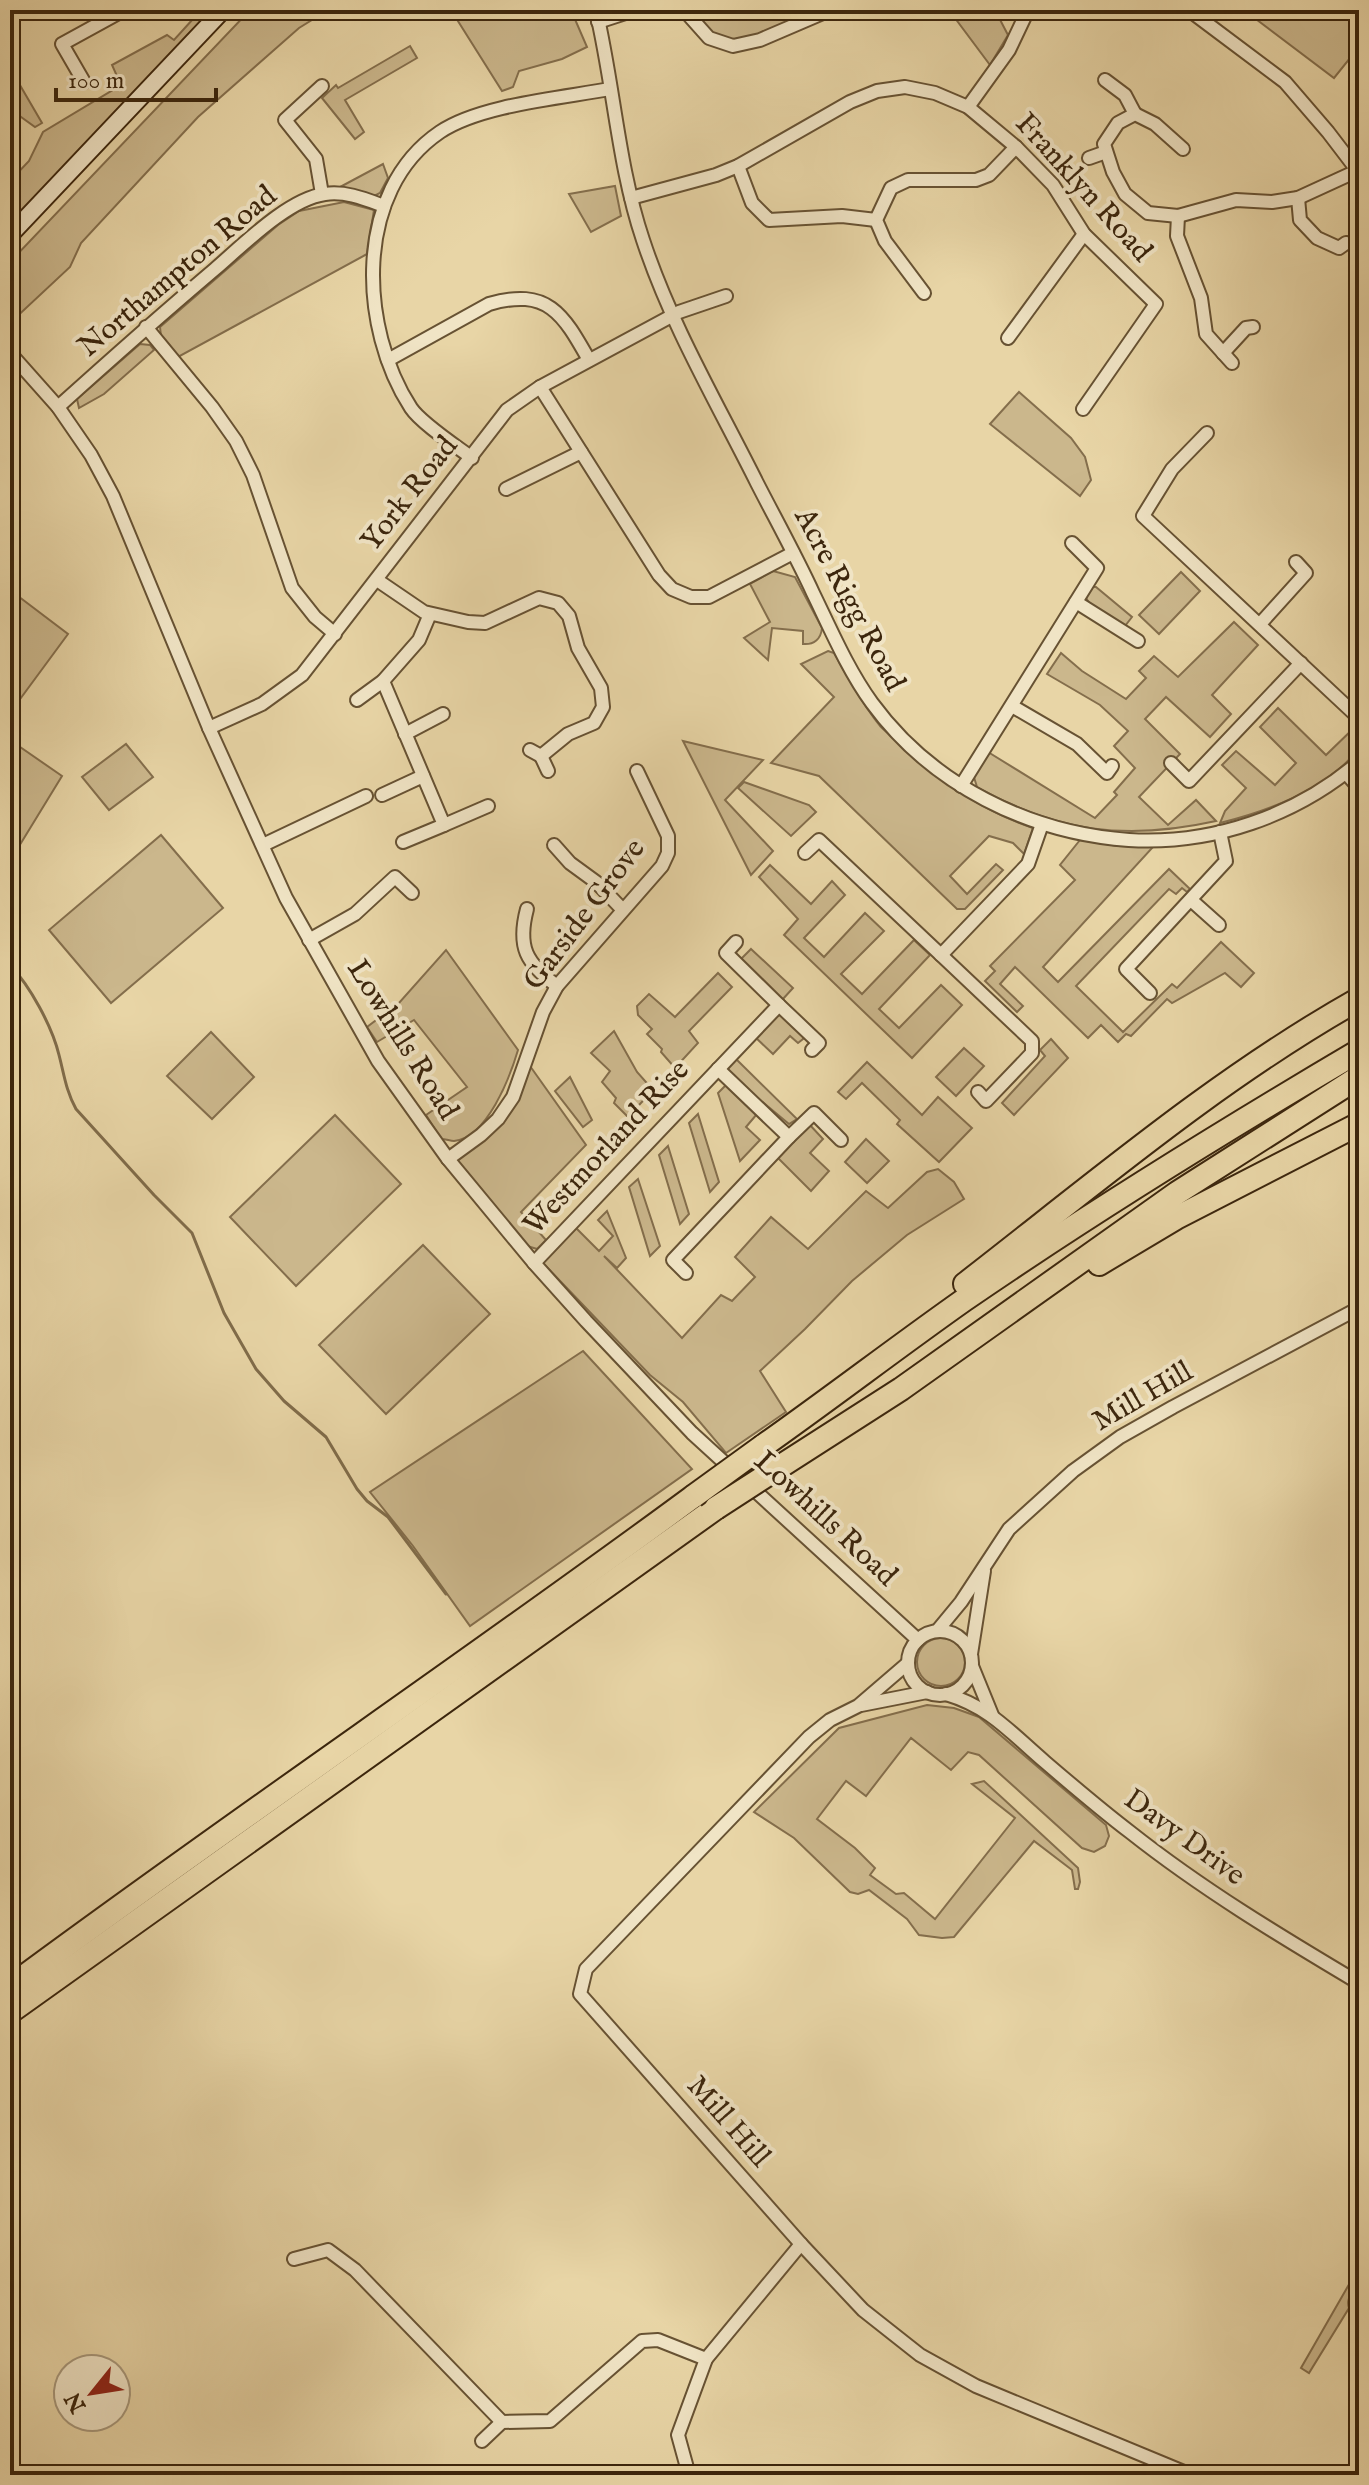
<svg xmlns="http://www.w3.org/2000/svg" width="1369" height="2485" viewBox="0 0 1369 2485" font-family="'IM FELL English',serif">
<style>
.green{fill:#cbb78c;stroke:#846e4c;stroke-width:2}
.lines{fill:none;stroke-linecap:round;stroke-linejoin:round}
.stream{stroke:#806c4a;stroke-width:3}
.street-casing{stroke:#675233;stroke-width:16}
.secondary-casing{stroke:#3c260d;stroke-width:20}
.highway-casing{stroke:#3c260d;stroke-width:26}
.street{stroke:#f0e4c5;stroke-width:12}
.secondary{stroke:#f0e4c5;stroke-width:16}
.highway{stroke:#e8d5a6;stroke-width:22}
.highway-bridge-casing{stroke:#3c260d;stroke-width:26;stroke-linecap:butt}
.highway-bridge{stroke:#e8d5a6;stroke-width:22}
.labels{text-anchor:middle;dominant-baseline:central;stroke-width:8;stroke-linejoin:round;paint-order:stroke}
.street-label{font-size:30px;fill:#3c260d;stroke:#f0e4c5}
</style>
<rect width="100%" height="100%" fill="#e8d5a6"/>
<filter id="stains"><feTurbulence type="fractalNoise" baseFrequency=".0025" numOctaves="4"/><feColorMatrix values="0 0 0 0 .2 0 0 0 0 .09 0 0 0 0 .02 0 0 0 .5 -.17"/></filter>
<radialGradient id="worn" r=".72"><stop offset=".6" stop-color="#630" stop-opacity="0"/><stop offset="1" stop-color="#630" stop-opacity=".3"/></radialGradient>
<g class="green">
<polygon points="188,10 218,10 10,226 10,181 29,161 43,132 121,85 112,65 167,35 174,40 193,19"/>
<polygon points="250,10 328,10 299,28 198,117 81,243 70,267 10,323 10,262"/>
<polygon points="451,10 571,10 587,47 562,59 519,71 513,87 502,91"/>
<path d="M687,10H820C792,22 736,56 708,33C700,27 694,17 687,10Z"/>
<polygon points="949,10 995,10 1008,35 990,65"/>
<polygon points="1244,10 1359,10 1359,47 1334,78"/>
<polygon points="410,46 417,58 345,100 364,132 355,139 322,98 336,85 338,88"/>
<polygon points="10,68 42,123 35,127 10,109"/>
<polygon points="383,164 388,178 380,193 374,196 340,187"/>
<polygon points="615,186 621,216 591,232 569,194"/>
<polygon points="344,202 374,210 367,254 178,357 161,336 160,327 278,225 299,211"/>
<polygon points="140,344 150,345 154,350 104,394 79,408 77,399"/>
<polygon points="1019,392 1071,438 1085,457 1091,480 1080,496 990,424"/>
<path d="M773,571L795,577L822,628C821,639 814,645 803,644V631L772,628L768,660L744,638L770,622L750,584Z"/>
<polygon points="1181,572 1200,591 1159,634 1139,615"/>
<polygon points="1092,587 1096,587 1132,617 1125,626 1090,604 1086,598 1088,591"/>
<polygon points="10,590 68,634 12,710 10,709"/>
<path d="M1234,622L1258,645L1212,695L1231,714L1210,737L1166,697L1145,719L1180,754L1139,797L1168,825L1196,800L1216,821C1126,841 1057,832 977,787L973,774L988,752L1095,818L1117,795L1114,792L1135,768L1114,746L1128,731L1100,705L1047,674L1061,653L1082,671L1126,699L1146,678L1139,671L1154,656L1178,677Z"/>
<path d="M828,651L834,653C848,678 862,703 880,726C887,733 896,740 903,747C941,783 983,811 1033,828L1024,854L1013,843L989,836L950,876L967,894L996,864L1003,870L965,909H957L819,776L771,763L834,697L801,664Z"/>
<path d="M1278,708L1326,755L1357,725L1359,749C1326,789 1269,811 1220,823L1225,811L1246,788L1222,765L1236,751L1275,785L1296,763L1260,727Z"/>
<polygon points="10,740 62,776 10,861"/>
<polygon points="683,741 763,760 725,800 773,851 751,875"/>
<polygon points="126,744 153,777 109,810 82,777"/>
<polygon points="744,782 809,805 816,812 791,836 738,788"/>
<polygon points="161,835 223,908 111,1003 49,930"/>
<polygon points="1080,840 1118,846 1153,847 1043,967 1058,982 1169,869 1190,889 1187,892 1182,888 1176,894 1169,889 1076,986 1123,1032 1172,984 1177,988 1221,942 1254,973 1241,987 1225,973 1172,1003 1167,999 1131,1036 1126,1034 1118,1042 1101,1025 1088,1038 1015,967 1000,984 1023,1006 1017,1012 985,981 995,971 990,966 1075,880 1060,865"/>
<polygon points="770,865 811,904 832,881 845,895 804,938 824,957 865,913 884,931 841,974 862,994 914,940 930,955 879,1009 899,1028 941,985 962,1005 912,1058 784,935 798,919 759,877"/>
<polygon points="751,949 793,988 782,1000 740,960"/>
<path d="M446,950L518,1050C510,1077 487,1138 454,1141C450,1141 446,1139 441,1139L426,1115L467,1087L414,1020L377,1042L367,1027L399,1003Z"/>
<polygon points="718,973 732,987 689,1031 698,1043 675,1068 661,1052 662,1049 647,1034 652,1029 638,1015 637,1006 649,994 675,1017"/>
<polygon points="778,1015 784,1016 803,1033 803,1039 798,1043 790,1036 773,1054 755,1037 772,1017"/>
<polygon points="614,1031 637,1072 653,1090 628,1117 614,1103 616,1098 602,1082 610,1071 591,1053"/>
<polygon points="211,1032 254,1077 212,1119 167,1076"/>
<polygon points="1051,1039 1068,1058 1014,1115 1002,1103 1045,1056 1040,1050"/>
<polygon points="964,1048 984,1066 956,1096 936,1077"/>
<polygon points="735,1058 797,1119 789,1124 731,1076 726,1069"/>
<polygon points="867,1062 922,1115 938,1097 972,1128 939,1162 897,1124 900,1120 862,1083 846,1099 838,1092"/>
<polygon points="530,1066 586,1145 521,1212 546,1240 537,1249 524,1245 455,1161 514,1103"/>
<polygon points="570,1077 592,1120 583,1127 555,1091"/>
<polygon points="727,1084 757,1114 746,1127 760,1140 740,1161 718,1093"/>
<polygon points="698,1114 719,1182 710,1192 689,1123"/>
<polygon points="335,1115 401,1184 296,1286 230,1217"/>
<polygon points="809,1124 823,1139 810,1153 829,1171 811,1191 777,1157"/>
<polygon points="866,1139 889,1161 867,1183 845,1162"/>
<polygon points="668,1146 689,1214 680,1224 659,1155"/>
<polygon points="938,1169 954,1182 964,1199 907,1235 852,1281 805,1329 760,1371 786,1412 726,1453 683,1402 650,1375 542,1262 575,1227 599,1251 613,1236 598,1220 607,1211 626,1258 617,1268 604,1256 682,1338 721,1295 732,1301 755,1277 735,1257 771,1217 808,1249 866,1191 888,1208 927,1172"/>
<polygon points="638,1179 660,1246 650,1256 629,1187"/>
<polygon points="423,1245 490,1314 386,1414 319,1345"/>
<polygon points="583,1351 692,1469 470,1626 413,1546 370,1492"/>
<circle cx="941" cy="1662" r="24"/>
<polygon points="927,1705 954,1708 979,1717 1106,1825 1109,1836 1105,1846 1094,1852 1082,1848 979,1755 968,1752 951,1770 911,1738 866,1796 846,1781 817,1819 855,1848 875,1868 870,1875 896,1894 904,1893 935,1919 1015,1818 972,1784 984,1781 1078,1868 1080,1882 1078,1889 1075,1889 1072,1870 1034,1841 954,1937 942,1938 919,1935 907,1919 869,1890 858,1894 850,1892 794,1838 754,1812 839,1728"/>
<path d="M1359,2267C1359,2272 1360,2276 1359,2280C1356,2292 1345,2296 1349,2308L1309,2373L1301,2368Z"/>
</g>
<g class="lines">
<path class="stream" d="M10,965C30,986 52,1026 59,1055C64,1074 66,1091 76,1109L154,1195L192,1233L224,1313L256,1369L284,1401L326,1437L357,1489L367,1501L388,1517L446,1594"/>
<defs>
<g id="street">
<path d="M596,10C614,86 618,166 643,240C671,325 717,403 757,483C776,520 796,556 813,593C831,630 848,670 872,703C932,785 1029,833 1129,840C1212,845 1296,816 1359,762"/>
<polyline points="684,10 709,38 733,46 760,40 830,10"/>
<polyline points="1189,10 1285,82 1328,132 1357,170"/>
<polyline points="598,22 635,10"/>
<polyline points="1105,80 1125,95 1135,114"/>
<polyline points="84,82 62,44 124,10"/>
<polyline points="968,107 1009,50 1028,10"/>
<polyline points="1183,149 1155,124 1135,114 1118,123 1104,144 1113,172 1125,194 1148,213 1178,216 1236,200 1272,202 1298,198 1359,170"/>
<polyline points="1089,158 1106,152"/>
<polyline points="738,166 752,203 769,220 842,216 876,220"/>
<polyline points="322,194 316,159 285,120 322,86"/>
<polyline points="631,198 716,175 738,166 850,102 877,91 905,87 935,93 968,107 1016,147 1053,185 1084,234 1156,304 1083,409"/>
<polyline points="1298,198 1300,220 1317,238 1339,248 1346,243"/>
<polyline points="1178,216 1177,236 1201,298 1206,334 1232,363"/>
<polyline points="924,293 885,241 876,220 891,188 908,180 976,180 989,175 1016,147"/>
<polyline points="146,327 212,407 236,441 253,475 292,588 315,617 335,634"/>
<polyline points="1008,338 1084,234"/>
<polyline points="10,353 58,407 91,455 113,496 209,728 286,898 378,1061 448,1159 534,1263 586,1321 692,1433 918,1640"/>
<polyline points="1223,353 1246,328 1253,327"/>
<path d="M388,360L489,304C548,287 563,314 589,360"/>
<polyline points="540,387 659,575 672,589 691,597 709,597 793,553"/>
<path d="M58,407C110,360 162,314 215,269C243,245 288,199 325,194C346,191 365,199 384,206"/>
<polyline points="1207,433 1172,469 1143,516 1359,718"/>
<path d="M472,458C456,446 421,423 411,408C359,328 353,191 440,132C480,105 561,98 610,89"/>
<polyline points="506,489 581,452"/>
<polyline points="377,580 424,612 468,622 485,623 539,598 558,603 569,616 578,648 601,688 603,707 594,723 568,734 541,756 530,750"/>
<polyline points="1076,602 1138,641"/>
<polyline points="1260,624 1306,573 1296,562"/>
<polyline points="357,700 383,681"/>
<polyline points="1012,706 1077,744 1107,773 1112,766"/>
<polyline points="209,728 262,704 302,675 507,410 540,387 679,312 726,296"/>
<polyline points="405,734 443,714"/>
<polyline points="541,756 548,771"/>
<polyline points="1171,763 1189,781 1301,663"/>
<polyline points="1346,773 1359,788"/>
<polyline points="961,786 1097,568 1072,543"/>
<polyline points="382,795 423,776"/>
<polyline points="444,825 488,806"/>
<polyline points="403,842 444,825 383,681 419,640 430,614"/>
<polyline points="263,845 366,796"/>
<polyline points="554,845 570,863 596,882 623,910"/>
<polyline points="805,853 819,840 941,955 1028,864 1042,824"/>
<polyline points="1191,900 1219,925"/>
<path d="M527,909C517,947 526,963 557,986"/>
<polyline points="309,940 355,914 395,877 412,893"/>
<polyline points="941,955 1032,1041 1032,1053 986,1101 978,1092"/>
<polyline points="1150,993 1126,969 1226,861 1220,832"/>
<polyline points="779,1005 819,1043 812,1050"/>
<polyline points="789,1137 814,1113 841,1140"/>
<polyline points="448,1159 481,1135 498,1119 513,1097 543,1012 557,986 662,866 668,853 668,836 637,771"/>
<polyline points="534,1263 779,1005 726,953 736,942"/>
<polyline points="686,1273 673,1260 789,1137 718,1069"/>
<polyline points="937,1631 961,1602 1009,1529 1073,1471 1120,1437 1173,1407 1359,1308"/>
<circle cx="940" cy="1663" r="32"/>
<polyline points="971,1654 984,1571"/>
<polyline points="908,1663 858,1706 830,1720 809,1737 586,1969 580,1994 801,2244 863,2310 920,2355 976,2386 1191,2475"/>
<polyline points="972,1666 992,1715"/>
<path d="M946,1694C990,1707 1011,1733 1045,1762C1073,1786 1101,1810 1130,1832C1202,1889 1280,1936 1359,1983"/>
<polyline points="861,1705 927,1692"/>
<polyline points="294,2259 328,2250 355,2270 502,2422"/>
<polyline points="482,2441 502,2422 550,2421 642,2341 658,2340 706,2359"/>
<polyline points="689,2475 678,2435 706,2359 801,2244"/>
</g>
<polyline id="secondary" points="10,235 223,10"/>
<g id="highway">
<polyline points="1099,1264 1176,1218 1359,1124"/>
<path d="M965,1284C1093,1185 1217,1079 1359,999"/>
<path d="M763,1446C831,1398 896,1348 964,1300C1092,1212 1225,1130 1359,1051"/>
<polyline points="781,1466 901,1389 1177,1193 1359,1077"/>
<path d="M10,1987C235,1820 468,1663 694,1496"/>
<polyline points="10,2012 716,1508"/>
</g>
</defs>
<use href="#street" class="street-casing"/>
<use href="#secondary" class="secondary-casing"/>
<use href="#highway" class="highway-casing"/>
<use href="#street" class="street"/>
<use href="#secondary" class="secondary"/>
<use href="#highway" class="highway"/>
<defs>
<g id="highway-bridge">
<polyline points="694,1496 763,1446"/>
<polyline points="716,1508 781,1466"/>
</g>
</defs>
<use href="#highway-bridge" class="highway-bridge-casing"/>
<use href="#highway-bridge" class="highway-bridge"/>
</g>
<g class="labels">
<g class="street-label">
<text transform="translate(1083 188) rotate(48)">Franklyn Road</text>
<text transform="translate(178 272) rotate(-40)">Northampton Road</text>
<text transform="translate(410 494) rotate(-52)">York Road</text>
<text transform="translate(849 600) rotate(62)">Acre Rigg Road</text>
<text transform="translate(585 915) rotate(-53)">Garside Grove</text>
<text transform="translate(402 1040) rotate(58)">Lowhills Road</text>
<text transform="translate(607 1148) rotate(-47)">Westmorland Rise</text>
<text transform="translate(1143 1397) rotate(-30)">Mill Hill</text>
<text transform="translate(825 1519) rotate(43)">Lowhills Road</text>
<text transform="translate(1184 1838) rotate(36)">Davy Drive</text>
<text transform="translate(728 2122) rotate(49)">Mill Hill</text>
</g>
</g>
<rect width="1369" height="2485" fill="none" stroke="#e8d5a6" stroke-width="40"/>
<rect x="12" y="12" width="1345" height="2461" fill="none" stroke="#3c260d" stroke-width="4"/>
<rect x="20" y="20" width="1329" height="2445" fill="none" stroke="#3c260d" stroke-width="2"/>
<g transform="translate(92 2393) rotate(240)"><circle r="38" fill="#f0e4c5" stroke="#a8987b" stroke-width="2"/>
<path d="M0-6L14 30L0 20L-14 30Z" fill="#8f2418"/>
<text y="-12" font-size="22" font-weight="bold" text-anchor="middle" fill="#3c260d">N</text>
</g>
<path d="M56 88v12h160v-12" fill="none" stroke="#3c260d" stroke-width="4"/>
<text x="68" y="88" font-size="24" fill="#3c260d" stroke="#f0e4c5" stroke-width="6" paint-order="stroke">100 m</text>
<rect width="100%" height="100%" filter="url(#stains)"/>
<rect width="100%" height="100%" fill="url(#worn)"/>
</svg>
